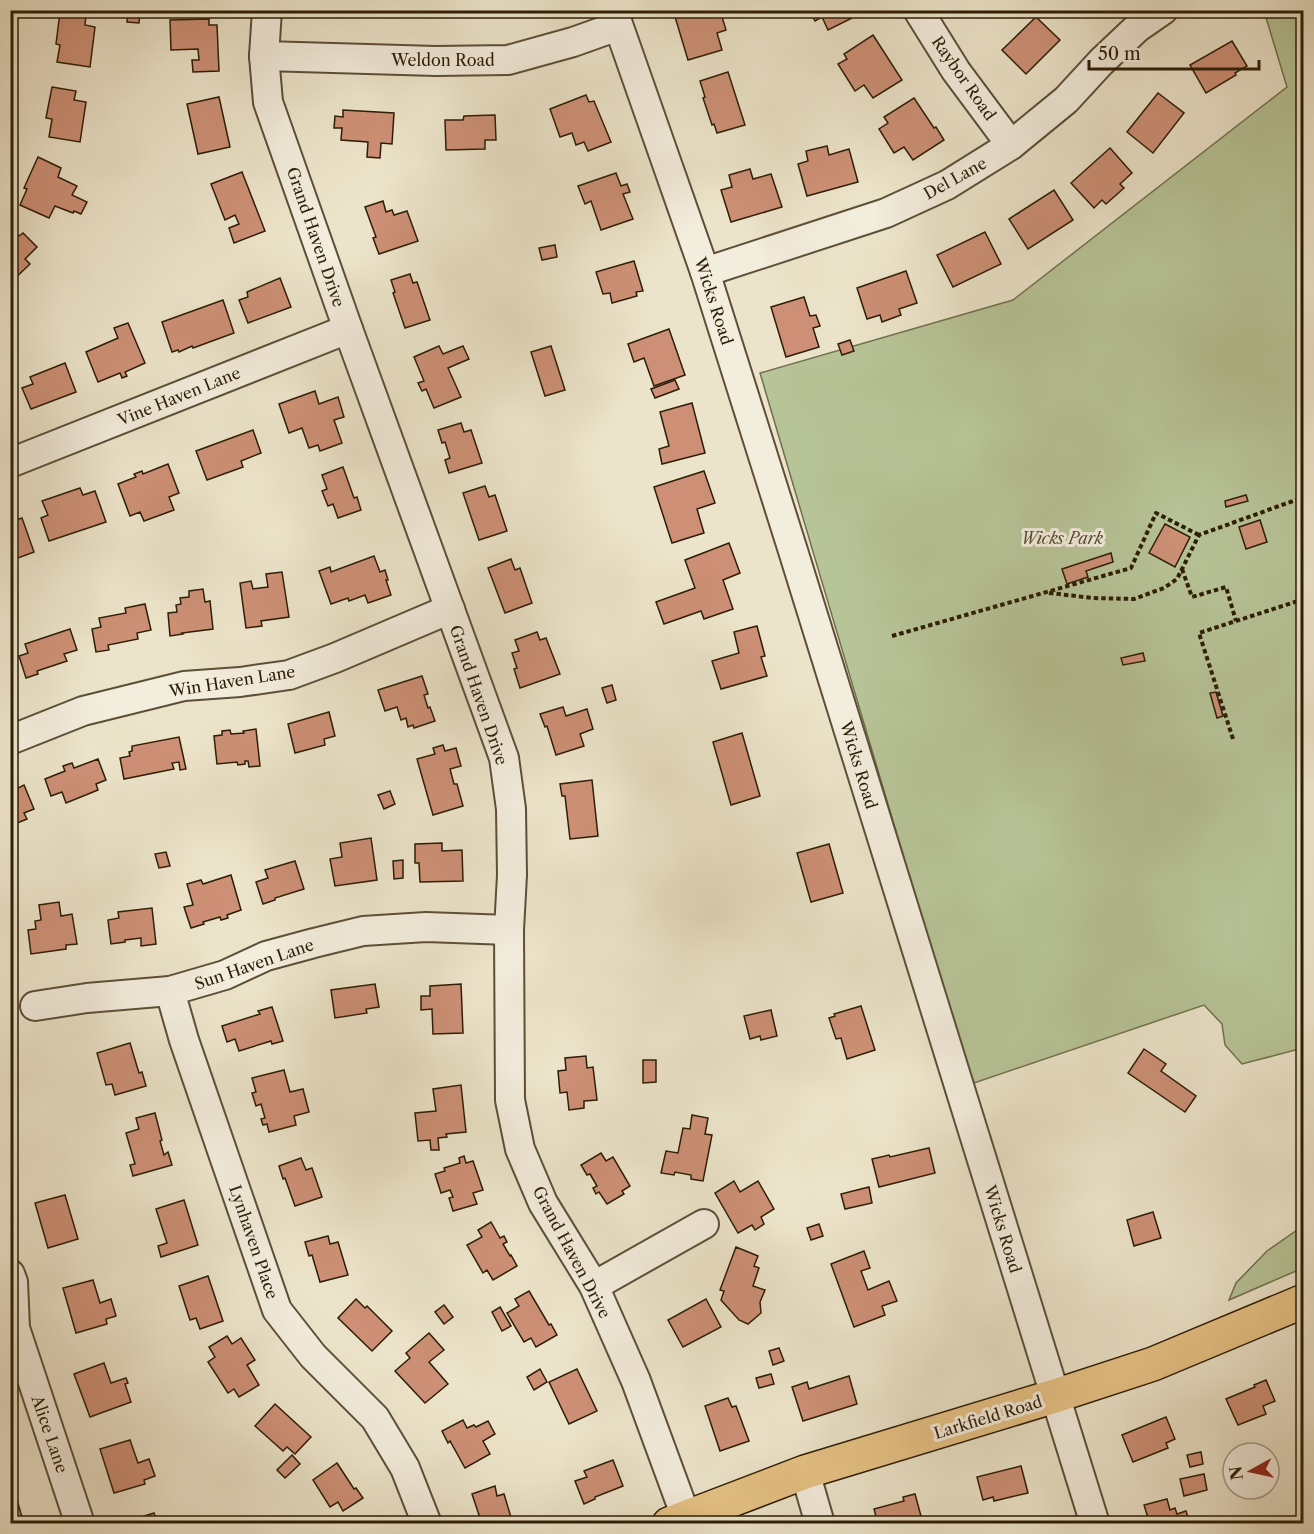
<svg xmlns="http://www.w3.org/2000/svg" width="1314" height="1534" viewBox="0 0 1314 1534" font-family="'Libre Caslon Text',serif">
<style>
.green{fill:#b7c497;stroke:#72704e;stroke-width:1.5}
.building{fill:#cd9076;stroke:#2d1d06;stroke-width:1.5}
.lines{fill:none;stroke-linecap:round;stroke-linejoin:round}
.minor-casing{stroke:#5d4f37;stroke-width:32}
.major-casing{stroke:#2d1d06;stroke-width:36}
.path{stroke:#2d1d06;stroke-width:4;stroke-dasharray:4.5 3;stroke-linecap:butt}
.minor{stroke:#f3eddd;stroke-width:28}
.major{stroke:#e6c285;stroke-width:33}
.labels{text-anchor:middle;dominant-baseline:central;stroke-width:6;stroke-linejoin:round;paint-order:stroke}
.street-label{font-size:16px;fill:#2d1d06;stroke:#f3eddd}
.park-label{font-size:16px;font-style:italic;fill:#564f32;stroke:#f3eddd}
</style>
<rect width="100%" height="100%" fill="#ece4ca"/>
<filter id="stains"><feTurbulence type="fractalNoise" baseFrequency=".00333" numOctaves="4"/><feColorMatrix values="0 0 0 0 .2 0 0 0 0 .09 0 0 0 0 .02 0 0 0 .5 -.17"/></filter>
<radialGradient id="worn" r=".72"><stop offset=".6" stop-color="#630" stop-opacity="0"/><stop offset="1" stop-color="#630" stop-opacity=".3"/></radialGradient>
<g class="green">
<polygon points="1264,11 1303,11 1303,1048 1242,1064 1225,1045 1222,1024 1204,1005 971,1084 760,373 1013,300 1287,87"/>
<polygon points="1303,1226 1303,1268 1229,1300 1236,1283 1267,1251"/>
</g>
<g class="building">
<polygon points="128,10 140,10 139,23 127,22"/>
<polygon points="405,10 456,10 456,15 405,13"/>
<polygon points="673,10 720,10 726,30 717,33 722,50 688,60"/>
<polygon points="809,10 859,10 860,14 828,30 822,17 815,21"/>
<polygon points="60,12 86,15 85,25 95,27 90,67 57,62 60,45 56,44"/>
<polygon points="1036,17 1060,40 1026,74 1002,50"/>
<polygon points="209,19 209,25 217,25 219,71 193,72 192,60 199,60 198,49 171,50 170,20"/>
<polygon points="873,35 902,80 873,98 864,85 855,91 838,64 847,59 844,54"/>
<polygon points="1232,41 1247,66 1235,73 1236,75 1206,93 1190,65"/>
<polygon points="728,72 745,125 717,133 714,124 712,125 703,98 705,97 700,81"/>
<polygon points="52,87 76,91 74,100 86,102 80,142 49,137 52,119 46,118"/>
<polygon points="1158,93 1184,113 1153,153 1127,132"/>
<polygon points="586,95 589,102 594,101 611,142 588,151 584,142 576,145 572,133 560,137 550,109"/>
<polygon points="219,97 230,147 198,154 187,104"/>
<polygon points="914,98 934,128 936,127 944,140 913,160 904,147 894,153 879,129 888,123 884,117"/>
<polygon points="343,110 394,113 392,144 381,143 380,158 367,157 368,142 341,140 342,128 334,128 335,116 343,117"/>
<polygon points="495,115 496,140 485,140 485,149 446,150 445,120 463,120 464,116"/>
<polygon points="827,146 829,155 849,149 858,182 807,196 798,164 808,161 806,151"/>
<polygon points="1110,148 1132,173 1120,184 1124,188 1106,204 1102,200 1094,208 1071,183"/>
<polygon points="38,157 61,168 58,177 77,186 72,195 87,202 81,214 74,211 73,213 55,206 49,218 20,205 27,189 24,188"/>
<polygon points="750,169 753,179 771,174 782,207 731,222 721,190 732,187 729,175"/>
<polygon points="242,172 265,231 234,243 229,228 239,224 235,215 225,220 211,184"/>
<polygon points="616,173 621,186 627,184 630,192 623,194 633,219 601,230 591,201 585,204 578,186"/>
<polygon points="1054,190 1073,220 1028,249 1009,219"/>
<polygon points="383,201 386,212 392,210 394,215 407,211 418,241 379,254 373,238 376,237 365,207"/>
<polygon points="10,228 19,236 23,233 37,247 25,259 30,264 10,283"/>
<polygon points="985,232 1001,264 953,287 937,255"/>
<polygon points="555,245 557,257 542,260 539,248"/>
<polygon points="634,261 643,291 636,292 637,296 612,303 610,293 603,294 596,272"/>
<polygon points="906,271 917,303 899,309 901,315 882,322 880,315 867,319 857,288"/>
<polygon points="410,274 413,283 417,282 430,320 405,328 393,293 395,292 391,280"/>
<polygon points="280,278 291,307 248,323 239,300 248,297 247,292"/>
<polygon points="804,297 810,316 816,315 820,326 813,328 819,347 786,357 771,307"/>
<polygon points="223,300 234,333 193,348 192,346 179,352 178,350 172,352 162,322"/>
<polygon points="128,323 145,363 125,372 127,376 122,378 120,373 98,382 86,352 118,338 114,328"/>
<polygon points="669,329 685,375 654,386 644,358 634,362 628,344"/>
<polygon points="850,340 854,351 842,355 838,344"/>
<polygon points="439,346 443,354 463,346 469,359 448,368 461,397 434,408 426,389 422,391 418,383 424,381 414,357"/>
<polygon points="551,346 565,390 545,396 531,352"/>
<polygon points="65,363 76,392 31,409 22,388 33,384 30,377"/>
<polygon points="675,380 679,389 655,398 651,389"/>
<polygon points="315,391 319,404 338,397 344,417 334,420 342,443 320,451 318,445 309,448 302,428 289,433 279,404"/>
<polygon points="692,403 705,453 662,464 659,449 669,446 660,412"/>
<polygon points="461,423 464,432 471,430 482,463 449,473 445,460 450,458 445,442 442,443 438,430"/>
<polygon points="253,430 261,453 241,461 243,467 207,480 196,451"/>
<polygon points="168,464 179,493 169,497 174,510 144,521 140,512 130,516 118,484 136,477 134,474 142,471 143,474"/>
<polygon points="343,467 354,498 357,497 361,510 338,518 333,504 328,506 322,491 327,489 322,475"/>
<polygon points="704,471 715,503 697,509 704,533 672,543 654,487"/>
<polygon points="485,486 489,497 495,495 507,531 479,540 463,493"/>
<polygon points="80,488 83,495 95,491 106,522 49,541 41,518 48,515 42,501"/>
<polygon points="1246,495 1248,501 1226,507 1225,501"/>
<polygon points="22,518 34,552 10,561 10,522"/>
<polygon points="1260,520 1267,542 1246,549 1239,527"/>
<polygon points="1165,524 1190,537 1175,567 1149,553"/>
<polygon points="729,543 740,573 723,580 733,609 704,619 701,611 664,624 656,602 695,588 685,560"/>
<polygon points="1111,553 1113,562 1086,571 1088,577 1067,584 1062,569"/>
<polygon points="374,556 380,572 385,570 388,580 386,580 391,595 368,603 365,595 349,601 348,598 331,604 319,571 330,567 331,572"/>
<polygon points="511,559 515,570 520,568 532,603 505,613 488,568"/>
<polygon points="282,572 289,617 261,621 262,626 246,628 240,583 251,581 253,589 268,587 266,574"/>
<polygon points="203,589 205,602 210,601 213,629 182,633 183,634 170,636 168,613 177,612 176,605 181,604 180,598 189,597 189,591"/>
<polygon points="145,604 151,630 137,633 138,639 108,645 109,650 96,652 92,629 101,627 99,618 126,613 125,608"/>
<polygon points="757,626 765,656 761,657 767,676 721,689 712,661 739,653 734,632"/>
<polygon points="70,629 77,650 64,654 67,661 37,671 38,674 26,678 19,656 28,653 25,644"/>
<polygon points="537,632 540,640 546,638 560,674 520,688 514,669 517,668 512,653 519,651 515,640"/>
<polygon points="1143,653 1145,661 1123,665 1121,658"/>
<polygon points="422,676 428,694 424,695 428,708 430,707 435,721 414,728 413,725 408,727 406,718 401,720 397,707 385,711 378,690"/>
<polygon points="612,685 616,700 607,703 602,688"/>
<polygon points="1216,692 1223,716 1217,718 1210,693"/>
<polygon points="563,707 566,716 587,709 593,729 580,734 584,746 556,755 547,726 545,727 540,714"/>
<polygon points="329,712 335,736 324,739 325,745 295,753 288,724"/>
<polygon points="256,729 260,766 249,767 248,761 245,761 245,764 238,765 237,762 217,764 214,736 222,735 222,731 230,730 231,734 244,733 243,731"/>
<polygon points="742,733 760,796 731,805 713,742"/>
<polygon points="179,737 186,769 180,770 179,762 172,763 174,769 124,779 120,758 130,756 129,752 132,751 132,746"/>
<polygon points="443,745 445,751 456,748 461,766 450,769 454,784 457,784 463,806 433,815 417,759 435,754 433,748"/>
<polygon points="98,759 106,780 96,784 98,790 66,803 62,792 51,796 45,779 65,771 63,766 72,763 74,768"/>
<polygon points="592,780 598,836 570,839 565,796 562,796 560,784"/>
<polygon points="24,785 34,809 24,813 27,819 10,826 10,793 12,791"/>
<polygon points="390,791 395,804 384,809 378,795"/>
<polygon points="371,838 377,880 335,886 330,859 342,857 340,843"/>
<polygon points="442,843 442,851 462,850 463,881 420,882 419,863 415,863 415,844"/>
<polygon points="829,844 843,893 811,902 797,853"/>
<polygon points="166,852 170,866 159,868 155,854"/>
<polygon points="403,860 403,878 394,879 393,861"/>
<polygon points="295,861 304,889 275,898 275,900 263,904 256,882 268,878 265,870"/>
<polygon points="231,875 241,910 227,915 228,918 221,920 220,917 203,922 204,924 191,928 184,907 193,905 187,884 201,880 203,884"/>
<polygon points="59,902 61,916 72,914 77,944 66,945 66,949 31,954 28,930 36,929 35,921 41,920 39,905"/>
<polygon points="152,908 156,944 141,946 141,938 125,940 125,942 111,944 108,920 119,918 118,912"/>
<polygon points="375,984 379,1007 366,1009 367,1013 335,1018 331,990"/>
<polygon points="461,984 463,1033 433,1034 432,1009 421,1010 421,996 430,996 430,986"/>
<polygon points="861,1006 875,1050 847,1059 841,1038 836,1039 829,1018 835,1016 834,1014"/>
<polygon points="272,1007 283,1041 272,1044 271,1041 239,1051 235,1039 227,1042 222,1026 260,1014 258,1011"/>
<polygon points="771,1010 777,1036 761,1040 760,1036 750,1039 744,1016"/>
<polygon points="130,1043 139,1073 142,1072 146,1086 115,1095 112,1084 106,1085 97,1053"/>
<polygon points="1144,1049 1166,1064 1161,1071 1196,1096 1185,1112 1128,1073"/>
<polygon points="586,1056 587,1068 593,1067 597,1100 584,1101 584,1108 569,1110 567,1092 560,1093 558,1071 566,1070 565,1058"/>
<polygon points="643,1060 656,1060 656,1082 643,1083"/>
<polygon points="284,1070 290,1092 303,1089 309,1112 294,1116 296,1125 269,1132 267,1124 263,1125 261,1119 265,1118 261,1104 256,1106 252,1093 256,1092 252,1078"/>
<polygon points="461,1085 466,1132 446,1134 447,1137 438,1138 439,1150 431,1150 430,1140 418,1141 415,1113 436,1111 433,1089"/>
<polygon points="155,1113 162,1140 160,1141 164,1155 168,1152 172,1165 133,1176 130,1165 135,1164 126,1133 139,1129 136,1118"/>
<polygon points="692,1115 708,1118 705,1134 712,1135 703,1181 691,1179 691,1175 675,1172 674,1175 661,1173 666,1151 678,1153 683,1128 690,1129"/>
<polygon points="929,1148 935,1173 879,1187 872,1159 889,1155 890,1157"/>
<polygon points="601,1153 606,1161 613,1157 630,1186 622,1191 624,1194 607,1204 599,1192 596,1194 593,1188 597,1186 590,1174 587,1175 581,1165"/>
<polygon points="464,1156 466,1163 473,1161 483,1190 473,1193 477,1204 453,1211 449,1198 453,1197 450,1190 441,1193 435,1174 445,1171 444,1168 460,1163 459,1158"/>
<polygon points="301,1158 306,1170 312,1168 322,1197 295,1206 285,1178 283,1179 279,1166"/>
<polygon points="734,1181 740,1192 758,1181 774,1209 761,1217 764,1224 755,1230 752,1225 738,1233 715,1193"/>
<polygon points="869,1187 872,1203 845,1209 841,1194"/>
<polygon points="65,1195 78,1239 48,1248 35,1203"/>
<polygon points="184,1200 198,1245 161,1257 158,1246 167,1243 156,1209"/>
<polygon points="1153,1212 1161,1238 1134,1246 1127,1220"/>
<polygon points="491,1222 500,1238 504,1236 507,1242 503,1244 510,1256 511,1255 517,1266 493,1280 487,1270 483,1273 467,1245 482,1237 478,1230"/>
<polygon points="819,1224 823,1236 811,1240 807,1228"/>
<polygon points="328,1236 330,1244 338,1242 348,1275 320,1282 312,1255 309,1256 305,1242"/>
<polygon points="736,1247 758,1256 754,1266 759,1268 753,1286 765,1290 760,1302 761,1313 748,1324 739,1320 721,1300 724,1291 720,1290"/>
<polygon points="864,1251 870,1268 861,1271 868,1290 889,1281 897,1301 882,1306 885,1315 854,1327 831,1264"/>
<polygon points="208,1276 223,1321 200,1329 196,1318 190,1320 179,1286"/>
<polygon points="93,1280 100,1303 111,1299 116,1316 106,1319 107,1324 76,1333 63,1288"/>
<polygon points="529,1291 549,1325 551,1324 557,1335 536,1347 531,1338 524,1342 507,1313 519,1306 515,1299"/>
<polygon points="356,1299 365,1308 367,1306 392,1331 372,1351 338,1318"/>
<polygon points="706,1299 721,1327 683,1347 668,1320"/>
<polygon points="444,1305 453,1317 444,1324 435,1312"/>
<polygon points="500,1307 511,1326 502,1331 492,1312"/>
<polygon points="429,1333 444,1350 429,1362 448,1384 425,1403 395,1371 410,1358 406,1353"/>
<polygon points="227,1336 232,1344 241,1338 255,1360 247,1365 259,1385 239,1397 234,1389 228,1393 208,1362 215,1357 209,1347"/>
<polygon points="779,1348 784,1361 773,1365 769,1351"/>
<polygon points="104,1363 111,1383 126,1378 128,1383 125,1384 131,1402 90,1417 74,1374"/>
<polygon points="540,1369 547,1382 534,1390 527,1377"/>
<polygon points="577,1369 597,1411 569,1424 549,1382"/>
<polygon points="771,1374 774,1384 759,1388 756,1378"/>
<polygon points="849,1376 857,1404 803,1421 792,1387 807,1382 809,1389"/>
<polygon points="1266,1380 1275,1401 1263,1406 1266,1414 1238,1425 1226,1399 1255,1387 1254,1385"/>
<polygon points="728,1398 732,1407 736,1406 749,1441 720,1451 705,1406"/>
<polygon points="275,1404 311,1437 295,1454 287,1447 283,1451 255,1426"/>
<polygon points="1166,1417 1175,1439 1166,1443 1168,1448 1133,1462 1122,1435"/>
<polygon points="463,1420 467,1428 474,1425 476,1427 488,1421 495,1434 483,1441 490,1454 465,1468 450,1441 448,1443 442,1431"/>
<polygon points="130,1440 138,1463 149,1459 155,1476 144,1480 145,1484 114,1493 100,1449"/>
<polygon points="1201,1452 1203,1464 1190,1467 1187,1455"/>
<polygon points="292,1455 300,1464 285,1478 277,1470"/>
<polygon points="613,1460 623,1486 595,1497 595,1499 584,1504 575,1481 587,1477 584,1471"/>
<polygon points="337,1463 354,1489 356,1488 363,1498 343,1511 338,1502 330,1507 313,1480"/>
<polygon points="1021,1466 1028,1493 994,1501 993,1497 983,1500 977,1477"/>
<polygon points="1204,1474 1207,1490 1184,1496 1180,1479"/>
<polygon points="10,1486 13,1486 24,1524 10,1524"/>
<polygon points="495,1486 497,1496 504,1494 513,1524 482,1524 472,1494"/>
<polygon points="915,1494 921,1516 911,1519 912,1524 878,1524 874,1509 904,1501 903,1497"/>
<polygon points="1167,1499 1170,1510 1175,1508 1177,1514 1186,1511 1188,1517 1179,1519 1180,1524 1150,1524 1144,1505"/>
<polygon points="154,1513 158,1524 125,1524 125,1522"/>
<polygon points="953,1518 955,1524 935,1524"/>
</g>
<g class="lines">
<defs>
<g id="minor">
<polyline points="267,10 264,56 268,102 348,329 504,758 511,809 512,875 509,930 510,1100 520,1149 543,1203 594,1286 636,1381 686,1517"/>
<polyline points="613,10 705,272 794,554 1095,1524"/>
<polyline points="918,10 956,71 1011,145"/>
<polyline points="264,56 436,61 508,60 573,42 618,26"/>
<polyline points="705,272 886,213 947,185 1011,145 1066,100 1101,62 1137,28 1163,10"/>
<polyline points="10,463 348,329"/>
<polyline points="10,740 83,711 184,686 240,682 289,675 335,658 450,609"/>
<polyline points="170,991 184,1040 277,1310 313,1356 375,1418 405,1468 427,1524"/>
<polyline points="35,1006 87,998 170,991 225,975 266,956 314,943 363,931 426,927 509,930"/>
<polyline points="10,1274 13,1282 15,1328 80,1524"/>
<polyline points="594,1286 704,1224"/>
<polyline points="805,1472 820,1524"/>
</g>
<polyline id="major" points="669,1524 805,1472 1055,1396 1153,1364 1304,1301"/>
</defs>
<use href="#minor" class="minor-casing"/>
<use href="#major" class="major-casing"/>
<g class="path">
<polyline points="1182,569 1192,597 1226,587 1236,621"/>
<polyline points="1049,593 1093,598 1134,599 1164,588 1177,579 1199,535 1304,497"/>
<polyline points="892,636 1131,568 1156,513 1199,535"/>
<polyline points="1233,739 1199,633 1298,601"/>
</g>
<use href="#minor" class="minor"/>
<use href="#major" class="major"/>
</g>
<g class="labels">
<g class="street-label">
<text x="443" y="60">Weldon Road</text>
<text transform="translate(964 78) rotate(55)">Raybor Road</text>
<text transform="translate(955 178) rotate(-29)">Del Lane</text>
<text transform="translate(316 237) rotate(71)">Grand Haven Drive</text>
<text transform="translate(714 301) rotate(72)">Wicks Road</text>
<text transform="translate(179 396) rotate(-22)">Vine Haven Lane</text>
<text transform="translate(232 681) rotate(-9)">Win Haven Lane</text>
<text transform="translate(479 695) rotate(71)">Grand Haven Drive</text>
<text transform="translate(859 765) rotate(73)">Wicks Road</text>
<text transform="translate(254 964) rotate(-19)">Sun Haven Lane</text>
<text transform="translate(1003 1229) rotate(73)">Wicks Road</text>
<text transform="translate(254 1242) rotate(71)">Lynhaven Place</text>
<text transform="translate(572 1252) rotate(62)">Grand Haven Drive</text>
<text transform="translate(988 1417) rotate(-17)">Larkfield Road</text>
<text transform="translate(50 1434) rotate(71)">Alice Lane</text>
</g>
<g class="park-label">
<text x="1062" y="538">Wicks Park</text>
</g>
</g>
<rect width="1314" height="1534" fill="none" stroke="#ece4ca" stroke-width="36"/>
<rect x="12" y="12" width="1290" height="1510" fill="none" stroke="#2d1d06" stroke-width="3"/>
<rect x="18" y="18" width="1278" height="1498" fill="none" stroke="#2d1d06" stroke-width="1.5"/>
<g transform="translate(1251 1471) rotate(262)"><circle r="28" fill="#f3eddd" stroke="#a49a87" stroke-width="1.5"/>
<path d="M0-4.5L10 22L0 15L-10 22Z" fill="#8f2418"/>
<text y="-9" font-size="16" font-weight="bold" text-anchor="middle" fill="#2d1d06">N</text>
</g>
<path d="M1089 60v9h170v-9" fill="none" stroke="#2d1d06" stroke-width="3"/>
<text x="1098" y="60" font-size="18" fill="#2d1d06" stroke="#f3eddd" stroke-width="4.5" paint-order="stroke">50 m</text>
<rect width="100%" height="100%" filter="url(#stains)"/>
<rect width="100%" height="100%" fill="url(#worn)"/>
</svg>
